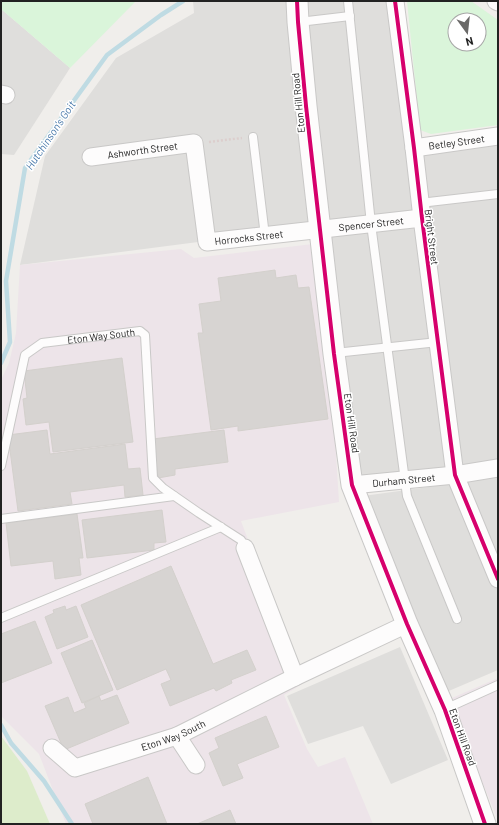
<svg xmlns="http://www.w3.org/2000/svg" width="499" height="825" viewBox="0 0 499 825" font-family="Barlow,sans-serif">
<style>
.residential{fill:#dfdedc}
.industrial{fill:#ede4e9}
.grass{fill:#ddeccb}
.park{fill:#daf5da;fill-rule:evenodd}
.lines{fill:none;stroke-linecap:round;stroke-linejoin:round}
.stream{stroke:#bfdbe3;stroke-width:4.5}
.building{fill:#d7d4d2;stroke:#d3d0cc}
.service-casing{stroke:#c9c8c7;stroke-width:10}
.minor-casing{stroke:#c9c8c7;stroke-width:19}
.tertiary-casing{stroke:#c9c8c7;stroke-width:23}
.path{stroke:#dccecd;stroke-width:2.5;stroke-dasharray:2 2;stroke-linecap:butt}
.service{stroke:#fdfcfc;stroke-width:8}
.minor{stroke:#fdfcfc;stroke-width:17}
.tertiary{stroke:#fdfcfc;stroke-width:21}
.cycleway-casing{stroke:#fff;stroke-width:6}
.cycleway{stroke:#d6006c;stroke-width:4}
.labels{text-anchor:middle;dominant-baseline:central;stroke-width:3;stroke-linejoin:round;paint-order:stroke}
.street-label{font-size:10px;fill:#222;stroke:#fff}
.water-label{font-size:11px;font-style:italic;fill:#4a7aab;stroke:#fff}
</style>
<rect width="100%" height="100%" fill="#f0eeeb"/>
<g class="residential">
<polygon points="193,1 387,1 413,183 451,470 350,479 323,226 20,265 45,156 116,58 194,13"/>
<polygon points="1,9 70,68 14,155 1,154"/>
<polygon points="498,143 498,670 444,693 363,496 465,482 445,342 419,151"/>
<polygon points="400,647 448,760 391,784 363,726 308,744 287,696"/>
</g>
<g class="industrial">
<polygon points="313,244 334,423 339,502 241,521 294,662 301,685 284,695 307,749 318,767 345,757 373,824 66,824 39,754 1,716 1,380 9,363 16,333 20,265 181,249 194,258"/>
<polygon points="498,678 498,820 463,736 452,698"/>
</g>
<polygon class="grass" points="1,736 27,771 50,824 1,824"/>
<g class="park">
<polygon points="1,1 136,1 70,68 1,9"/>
<path d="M407,1H471L498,20V125L431,134L420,130ZM455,20H479V44H455Z"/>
</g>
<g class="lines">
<g class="stream">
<polyline points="1,363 10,342 6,281 25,168 107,55 161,15 183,1"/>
<polyline points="1,725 11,743 44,781 72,824"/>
</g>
</g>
<g class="building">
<polygon points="275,270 276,278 296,275 298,288 309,287 328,419 238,431 238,426 211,430 198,333 203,333 199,304 221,301 218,278"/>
<polygon points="122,358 133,442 53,452 49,422 26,425 23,399 27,398 24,371"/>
<polygon points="47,430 50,454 125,444 128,469 140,468 143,495 125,497 124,485 70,492 72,504 18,511 8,435"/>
<polygon points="224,430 228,462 175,469 175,475 158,478 153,439"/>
<polygon points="162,510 166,542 154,543 154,550 87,558 82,520"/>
<polygon points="77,514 83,558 79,558 81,575 55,579 53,561 11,566 6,523"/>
<polygon points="171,566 213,664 247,650 256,670 231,680 232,683 216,691 214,688 170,706 161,684 171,680 166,669 117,690 81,605"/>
<polygon points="65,606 66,610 76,606 88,637 57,649 45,617 54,613 53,610"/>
<polygon points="35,621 52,663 1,683 1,634"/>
<polygon points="92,640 113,690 82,703 61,653"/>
<polygon points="117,695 129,723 64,750 45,706 68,697 74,713 86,708 84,703 99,696 101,701"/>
<polygon points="266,716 279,747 237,764 243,778 223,786 209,753 219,748 215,738"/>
<polygon points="148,777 167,824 93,824 85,804"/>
<polygon points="230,810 236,824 197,824"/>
</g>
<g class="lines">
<defs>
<g id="service">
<polyline points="348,1 371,224 407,496 457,619"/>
<polyline points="299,22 350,16"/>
<polyline points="253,137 265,236"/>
<polyline points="420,203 498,194"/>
<polyline points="335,353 438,342"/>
<path id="s1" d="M1,466L25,355L42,343L140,331L145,335L153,478L163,488L199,513L241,540L245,548"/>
<polyline points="1,519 174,496"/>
<polyline points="1,618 221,527"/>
<polyline points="445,709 498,685"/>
</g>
<g id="minor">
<polyline points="395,1 414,148 422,218 455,475 498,579"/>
<polyline points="496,1 498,2"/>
<polyline points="1,94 6,95"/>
<path id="s2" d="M414,148L498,136"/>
<path id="s3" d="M91,157L194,143L207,242L422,218"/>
<path id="s4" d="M352,485L455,475L498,468"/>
<polyline points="245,548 295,677"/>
<polyline points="177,736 196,765"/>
<path id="s5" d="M52,748L75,768L177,736L295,677L407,624"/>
</g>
<polyline id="tertiary" points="297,1 298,22 306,106 334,354 352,485 407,624 445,710 485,824"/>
</defs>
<use href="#service" class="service-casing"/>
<use href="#minor" class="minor-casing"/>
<use href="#tertiary" class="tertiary-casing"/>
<polyline class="path" points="209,142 242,138"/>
<use href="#service" class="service"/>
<use href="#minor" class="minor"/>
<use href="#tertiary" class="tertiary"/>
<defs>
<g id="cycleway">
<polyline points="297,1 298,22 306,106 334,354 352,485 407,624 445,710 485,824"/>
<polyline points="395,1 414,148 422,218 455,475 498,579"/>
</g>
</defs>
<use href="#cycleway" class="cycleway-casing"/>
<use href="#cycleway" class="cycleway"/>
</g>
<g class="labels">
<g class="street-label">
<text transform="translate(298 103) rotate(-96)">Eton Hill Road</text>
<text stroke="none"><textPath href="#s2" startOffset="43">Betley Street</textPath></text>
<text stroke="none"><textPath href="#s3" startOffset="52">Ashworth Street</textPath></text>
<text stroke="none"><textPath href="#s3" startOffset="369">Spencer Street</textPath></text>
<text transform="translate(432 237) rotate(83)">Bright Street</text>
<text stroke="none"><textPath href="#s3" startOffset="246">Horrocks Street</textPath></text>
<text stroke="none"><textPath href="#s1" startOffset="194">Eton Way South</textPath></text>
<text transform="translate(352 423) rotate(82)">Eton Hill Road</text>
<text stroke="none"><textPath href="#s4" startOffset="52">Durham Street</textPath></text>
<text stroke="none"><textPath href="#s5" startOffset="134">Eton Way South</textPath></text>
<text transform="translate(463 737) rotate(70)">Eton Hill Road</text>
</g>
<g class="water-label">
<text transform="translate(50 135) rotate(-56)">Hutchinson's Goit</text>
</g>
</g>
<rect width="499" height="825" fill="none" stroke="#222222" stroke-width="4"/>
<g transform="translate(467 32) rotate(165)"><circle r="19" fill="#ffffff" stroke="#a7a7a7"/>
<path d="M0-3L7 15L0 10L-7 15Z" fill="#6a6968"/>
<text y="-6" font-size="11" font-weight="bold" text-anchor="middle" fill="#222222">N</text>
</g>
</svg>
